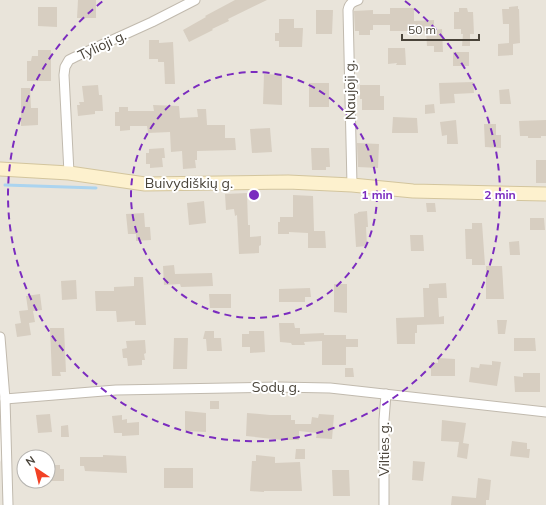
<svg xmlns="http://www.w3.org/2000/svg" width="546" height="505" viewBox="0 0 546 505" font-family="Mulish,sans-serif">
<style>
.residential{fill:#e9e4da;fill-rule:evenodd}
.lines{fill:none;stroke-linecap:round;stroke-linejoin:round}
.stream{stroke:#abd4ef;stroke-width:3}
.building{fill:#d7cec1}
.street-casing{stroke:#c1baae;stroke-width:11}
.secondary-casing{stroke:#d3c59d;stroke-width:15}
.street{stroke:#fff;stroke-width:9}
.secondary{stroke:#fdf1ce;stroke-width:13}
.ring{fill:none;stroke:#7b2cbf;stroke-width:2;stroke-dasharray:7 5}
.labels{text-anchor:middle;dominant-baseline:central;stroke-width:4;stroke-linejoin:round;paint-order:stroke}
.street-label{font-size:14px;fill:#494339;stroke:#fff}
.centre{fill:#7b2cbf;stroke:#fff;stroke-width:2}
.ring-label{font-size:12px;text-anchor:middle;font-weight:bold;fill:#7b2cbf;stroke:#fff;stroke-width:4;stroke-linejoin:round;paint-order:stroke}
</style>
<rect width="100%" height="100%" fill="#f5f2ec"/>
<g class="residential">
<polygon points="0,0 546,0 546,191 142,178 0,164"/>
<path d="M0,173L147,188L288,186L371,194L546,199V505H0V462L2,458L0,428ZM24,457H48V481H24Z"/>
</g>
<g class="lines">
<polyline class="stream" points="5,185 96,188"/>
</g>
<g class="building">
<polygon points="78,0 96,0 96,18 77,18"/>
<polygon points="235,0 267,0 228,19 229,21 212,29 213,30 189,42 183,30 206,17 205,16"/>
<polygon points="518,6 518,9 519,9 520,43 513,44 513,55 498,56 498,44 509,43 509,24 503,24 502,9 509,9 509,7"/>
<polygon points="38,7 57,7 57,27 38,26"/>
<polygon points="390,8 414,8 414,21 434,20 434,30 442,29 443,52 434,52 434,46 427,46 426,31 390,31 390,25 373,25 373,30 370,30 370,35 359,35 359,31 355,31 354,11 373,10 373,14 390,14"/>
<polygon points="459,8 467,8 468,12 473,12 474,34 470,34 470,46 462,46 463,34 461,34 461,29 454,29 454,12 459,12"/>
<polygon points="316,10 333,10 332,34 316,34"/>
<polygon points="279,19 294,19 294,28 303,28 302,47 279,47 279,41 275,41 275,33 279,33"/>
<polygon points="149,40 159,40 159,43 173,42 175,84 165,84 164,62 158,62 158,59 149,59"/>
<polygon points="388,48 405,48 406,65 396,65 397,63 388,64"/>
<polygon points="38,50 51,50 51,81 27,81 27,61 31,61 32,56 38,56"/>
<rect x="453" y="52" width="16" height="14"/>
<polygon points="264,74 282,75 282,105 263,104"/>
<polygon points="473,82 474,93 454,94 455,103 440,104 439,83"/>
<rect x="309" y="83" width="20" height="24"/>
<polygon points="98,85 99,95 102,95 103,111 95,111 95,114 78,116 77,105 80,105 79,102 84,102 82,86"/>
<polygon points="360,85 380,85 380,96 384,96 384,110 362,110 362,99 360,99"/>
<polygon points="21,88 30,88 31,108 38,108 38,125 21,126"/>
<polygon points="509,89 511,104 500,104 499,90"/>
<polygon points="434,104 435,113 425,114 425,105"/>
<polygon points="153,105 179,106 180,118 198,117 197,109 206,109 207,125 225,125 225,138 235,138 236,150 197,151 197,160 195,160 196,168 183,169 182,151 171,152 170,132 148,133 147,126 130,126 130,130 120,131 120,126 115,126 115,112 119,112 119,107 128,107 128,111 154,111"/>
<polygon points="393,117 417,118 418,133 392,133"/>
<polygon points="456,120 458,144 447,144 447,135 442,136 440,122"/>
<polygon points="546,120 546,136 541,136 541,138 528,138 528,136 520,136 519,121"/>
<polygon points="484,124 496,124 496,135 501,135 501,148 485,147"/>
<polygon points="270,128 272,152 252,153 250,129"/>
<polygon points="357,143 379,144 378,168 358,167"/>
<polygon points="164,148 165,158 162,158 163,167 150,168 150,164 146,164 146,153 149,153 149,149"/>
<polygon points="311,148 329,148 330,167 326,167 326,170 312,170"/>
<rect x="536" y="160" width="10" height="23"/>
<polygon points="247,193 248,225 250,225 250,237 261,236 261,245 259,246 259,253 239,254 237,215 235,216 234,209 226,210 225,194"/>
<polygon points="293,195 313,196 314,231 325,231 326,248 308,248 308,233 289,232 289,234 278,234 278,222 280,222 280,217 293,217"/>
<polygon points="204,201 206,223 189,225 187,203"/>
<polygon points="426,203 435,203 436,212 427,212"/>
<polygon points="367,211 368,227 366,227 367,246 356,247 354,214 358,213 358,212"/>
<polygon points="144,213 145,227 150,227 151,240 136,241 136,234 128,234 126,214"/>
<polygon points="530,218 544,218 545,230 530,230"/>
<polygon points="472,223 482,223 485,265 472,265 472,259 466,259 465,229 472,229"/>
<polygon points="410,235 423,235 424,251 411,251"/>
<polygon points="519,241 520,255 510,255 509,242"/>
<polygon points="174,265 175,274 212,273 213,286 181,287 180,284 164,285 163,266"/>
<polygon points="486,266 502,266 504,299 486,299"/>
<polygon points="134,277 143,277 146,325 135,325 135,321 117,322 116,311 96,311 95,291 114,291 114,287 134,286"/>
<polygon points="76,280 77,299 62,300 61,281"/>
<polygon points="446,283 447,298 438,298 439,317 444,316 444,324 417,325 417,333 415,333 415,344 397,344 396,318 424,317 423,288 429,288 429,284"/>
<polygon points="334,284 347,284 347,313 334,312"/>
<polygon points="310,288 311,297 305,297 305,302 279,302 279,289"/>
<polygon points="40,294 42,310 33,311 35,322 29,323 31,335 17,337 15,324 21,323 19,311 28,310 26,296"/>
<polygon points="209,294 231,294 231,308 210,308"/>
<polygon points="497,320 507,320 505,334 498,334"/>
<polygon points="279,323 294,323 295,328 300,328 300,334 324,333 324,335 346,335 346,339 358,339 358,347 346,347 346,365 322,365 322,341 304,342 305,345 292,345 291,343 280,342"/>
<polygon points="50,328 64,328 66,372 60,372 61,376 52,376"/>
<polygon points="205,331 214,331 214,338 221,338 222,351 207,351 206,339 203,339"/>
<polygon points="249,331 264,331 265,352 250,353 250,347 242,347 242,334 249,334"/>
<polygon points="174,338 188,338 187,369 173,369"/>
<polygon points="514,338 535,338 536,351 514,351"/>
<polygon points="145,340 146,353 144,354 145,360 142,360 142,365 128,366 127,358 123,358 122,349 127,348 126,341"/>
<polygon points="438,358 455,359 455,376 431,376 431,362 438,363"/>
<polygon points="492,361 501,362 497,386 469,382 471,367 479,368 480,364 492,365"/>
<polygon points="345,368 353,368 354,377 345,377"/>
<polygon points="523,373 540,373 540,392 515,392 514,376 523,377"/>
<rect x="210" y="401" width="9" height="8"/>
<polygon points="185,411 206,413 206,432 185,431"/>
<polygon points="247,413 270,415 291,415 291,420 295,420 295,424 311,424 312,417 318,418 319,414 334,415 332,439 316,438 317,433 299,431 299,440 282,440 246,436"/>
<polygon points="50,414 52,432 38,433 36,415"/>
<polygon points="122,415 122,420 127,419 127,423 139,422 139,435 122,436 122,433 114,433 112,416"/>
<polygon points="442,420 466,423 463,443 469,444 467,459 457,457 459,442 441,441"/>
<polygon points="68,425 69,437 61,437 61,426"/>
<polygon points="512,441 527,443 527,449 530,449 529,458 510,456"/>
<polygon points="296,449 305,449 305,459 295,459"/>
<polygon points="103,455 126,456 127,473 85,471 84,466 80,466 80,457 103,457"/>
<polygon points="256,455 275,457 275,463 300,462 302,491 264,491 264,492 250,491 252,461 256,461"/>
<polygon points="413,461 425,462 423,481 412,480"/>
<polygon points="48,465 60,465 60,469 64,469 64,481 48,481"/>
<rect x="164" y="468" width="29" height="20"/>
<polygon points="332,470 349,470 350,496 333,496"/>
<polygon points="478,478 491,480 489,500 486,500 486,505 451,505 452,496 476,498"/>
</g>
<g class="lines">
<defs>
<g id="street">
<polyline points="69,173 64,75 65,67 69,60 75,57 152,22 195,0"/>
<path d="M352,185L348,10C349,4 352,2 358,0"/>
<polyline points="0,337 5,399 8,505"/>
<polyline points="5,399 116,390 278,387 330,388 546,412"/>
<polyline points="384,505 384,420 386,394"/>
</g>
<polyline id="secondary" points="0,169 69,173 145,184 288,182 352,185 413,191 546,194"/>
</defs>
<use href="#street" class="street-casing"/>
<use href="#secondary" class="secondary-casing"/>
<use href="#street" class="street"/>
<use href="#secondary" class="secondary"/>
</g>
<g class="ring">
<circle cx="254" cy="195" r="123"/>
<path d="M405 1A246 246 0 1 1 103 1"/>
</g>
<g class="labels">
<g class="street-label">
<text transform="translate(102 45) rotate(-25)">Tylioji g.</text>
<text transform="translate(350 90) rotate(-91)">Naujoji g.</text>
<text x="189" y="183">Buivydiškių g.</text>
<text x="276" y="387">Sodų g.</text>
<text transform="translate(384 449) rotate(-90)">Vilties g.</text>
</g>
</g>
<circle cx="254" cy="195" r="6" class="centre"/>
<g class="ring-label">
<text x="377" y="199">1 min</text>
<text x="500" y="199">2 min</text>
</g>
<g transform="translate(36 469) rotate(325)"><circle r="19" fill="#ffffff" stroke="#b6b4b0"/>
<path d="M0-3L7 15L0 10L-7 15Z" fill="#f24225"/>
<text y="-6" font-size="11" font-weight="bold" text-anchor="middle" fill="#494339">N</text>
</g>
<path d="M402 34v6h77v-6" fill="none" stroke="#494339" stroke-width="2"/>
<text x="408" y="34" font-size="12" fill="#494339" stroke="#ffffff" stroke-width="3" paint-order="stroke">50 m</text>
</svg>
